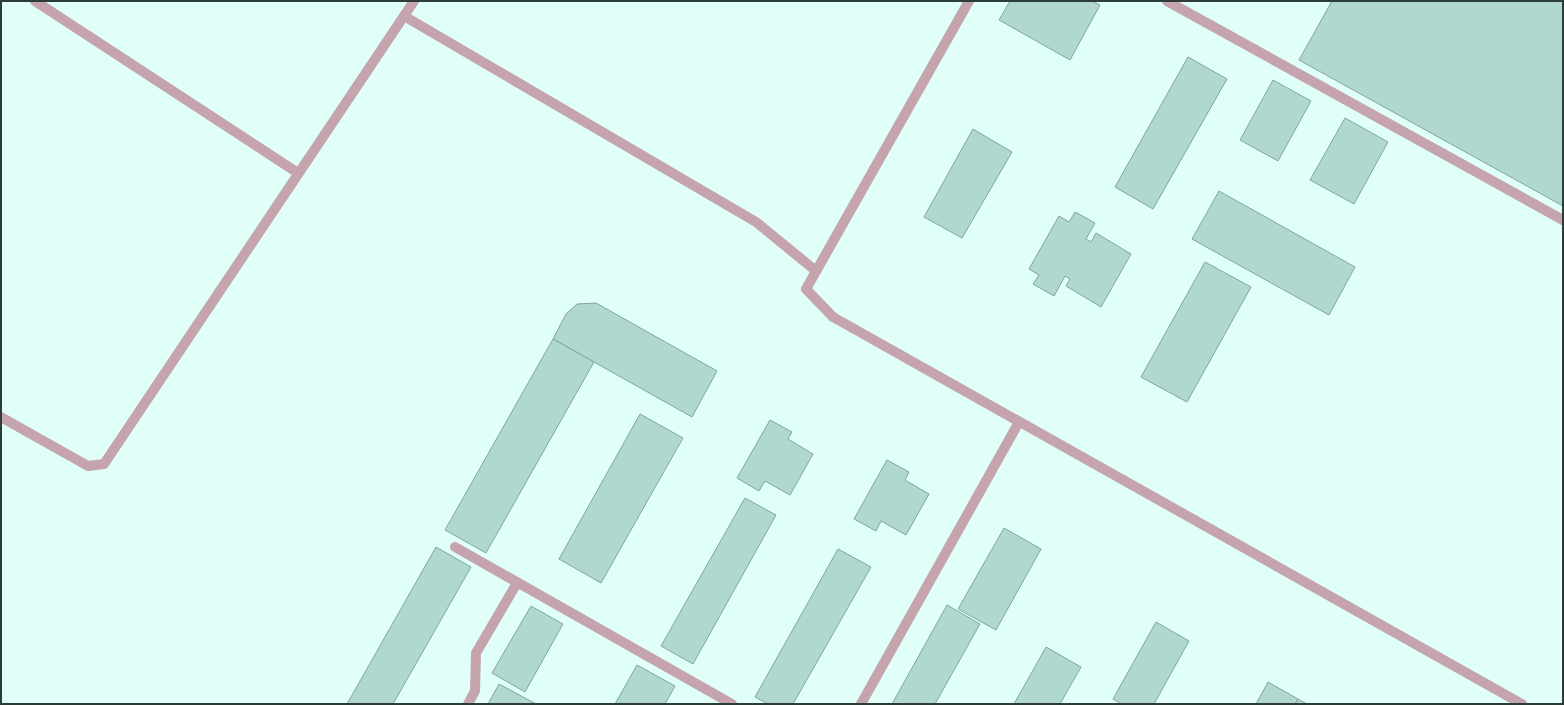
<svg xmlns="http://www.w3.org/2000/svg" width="1564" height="705" viewBox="0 0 1564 705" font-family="Ubuntu,sans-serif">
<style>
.building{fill:#b1d8d0;stroke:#80a69e}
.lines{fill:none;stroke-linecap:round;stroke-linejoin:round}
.service{stroke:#c6a4ae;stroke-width:10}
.minor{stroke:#c6a4ae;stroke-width:10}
.tertiary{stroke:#c6a4ae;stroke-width:10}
</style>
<rect width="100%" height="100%" fill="#dffff8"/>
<g class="building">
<polygon points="1010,1 1092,1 1100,5 1070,60 999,20"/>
<polygon points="1332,1 1563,1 1563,206 1299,60"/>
<polygon points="1188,57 1227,79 1153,209 1115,187"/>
<polygon points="1273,80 1311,101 1278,161 1240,140"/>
<polygon points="1345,118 1388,142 1354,204 1310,180"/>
<polygon points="973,129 1012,152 962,238 924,217"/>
<polygon points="1219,191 1355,267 1329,315 1192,239"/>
<polygon points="1075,212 1095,223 1086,239 1091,242 1096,233 1131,254 1101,307 1066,286 1070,279 1065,276 1054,296 1033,284 1039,275 1029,269 1059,216 1069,222"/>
<polygon points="1205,262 1251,287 1187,402 1141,377"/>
<polygon points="596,303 717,371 692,417 553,339 566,314 577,304"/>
<polygon points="553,339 594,362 486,553 445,530"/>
<polygon points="640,414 683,438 601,583 559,559"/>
<polygon points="770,420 792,432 788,439 813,454 790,495 765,481 759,491 737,478"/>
<polygon points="887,460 909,472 905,480 929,494 906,535 881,521 876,531 854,519"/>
<polygon points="745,498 776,515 693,664 661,646"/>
<polygon points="1004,528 1041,549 996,630 958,609"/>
<polygon points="436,547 471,567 393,704 347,704"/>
<polygon points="838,549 871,567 793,704 768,704 755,697"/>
<polygon points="947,605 980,624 935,704 892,704"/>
<polygon points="531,606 563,624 525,692 492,673"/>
<polygon points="1156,622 1189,641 1154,704 1121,704 1113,699"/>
<polygon points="1046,647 1081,667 1060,704 1014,704"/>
<polygon points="637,665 675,686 665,704 615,704"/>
<polygon points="1268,682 1298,699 1295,704 1256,704"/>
<polygon points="499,684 536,704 488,704"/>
<polygon points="1298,699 1307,704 1295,704"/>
</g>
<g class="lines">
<g class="service">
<polyline points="455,547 732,704"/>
<polyline points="468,704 475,691 476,653 517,583"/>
<polyline points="861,704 1019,422"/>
</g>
<g class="minor">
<polyline points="35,1 298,173"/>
<polyline points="1167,1 1563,220"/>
<polyline points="404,16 756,222 816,271"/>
<polyline points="833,317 806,289 969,1"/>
<polyline points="1,417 88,466 104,464 414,1"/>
</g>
<polyline class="tertiary" points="833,317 1522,704"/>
</g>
<rect width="1564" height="705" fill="none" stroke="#2c3c39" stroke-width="4"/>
</svg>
